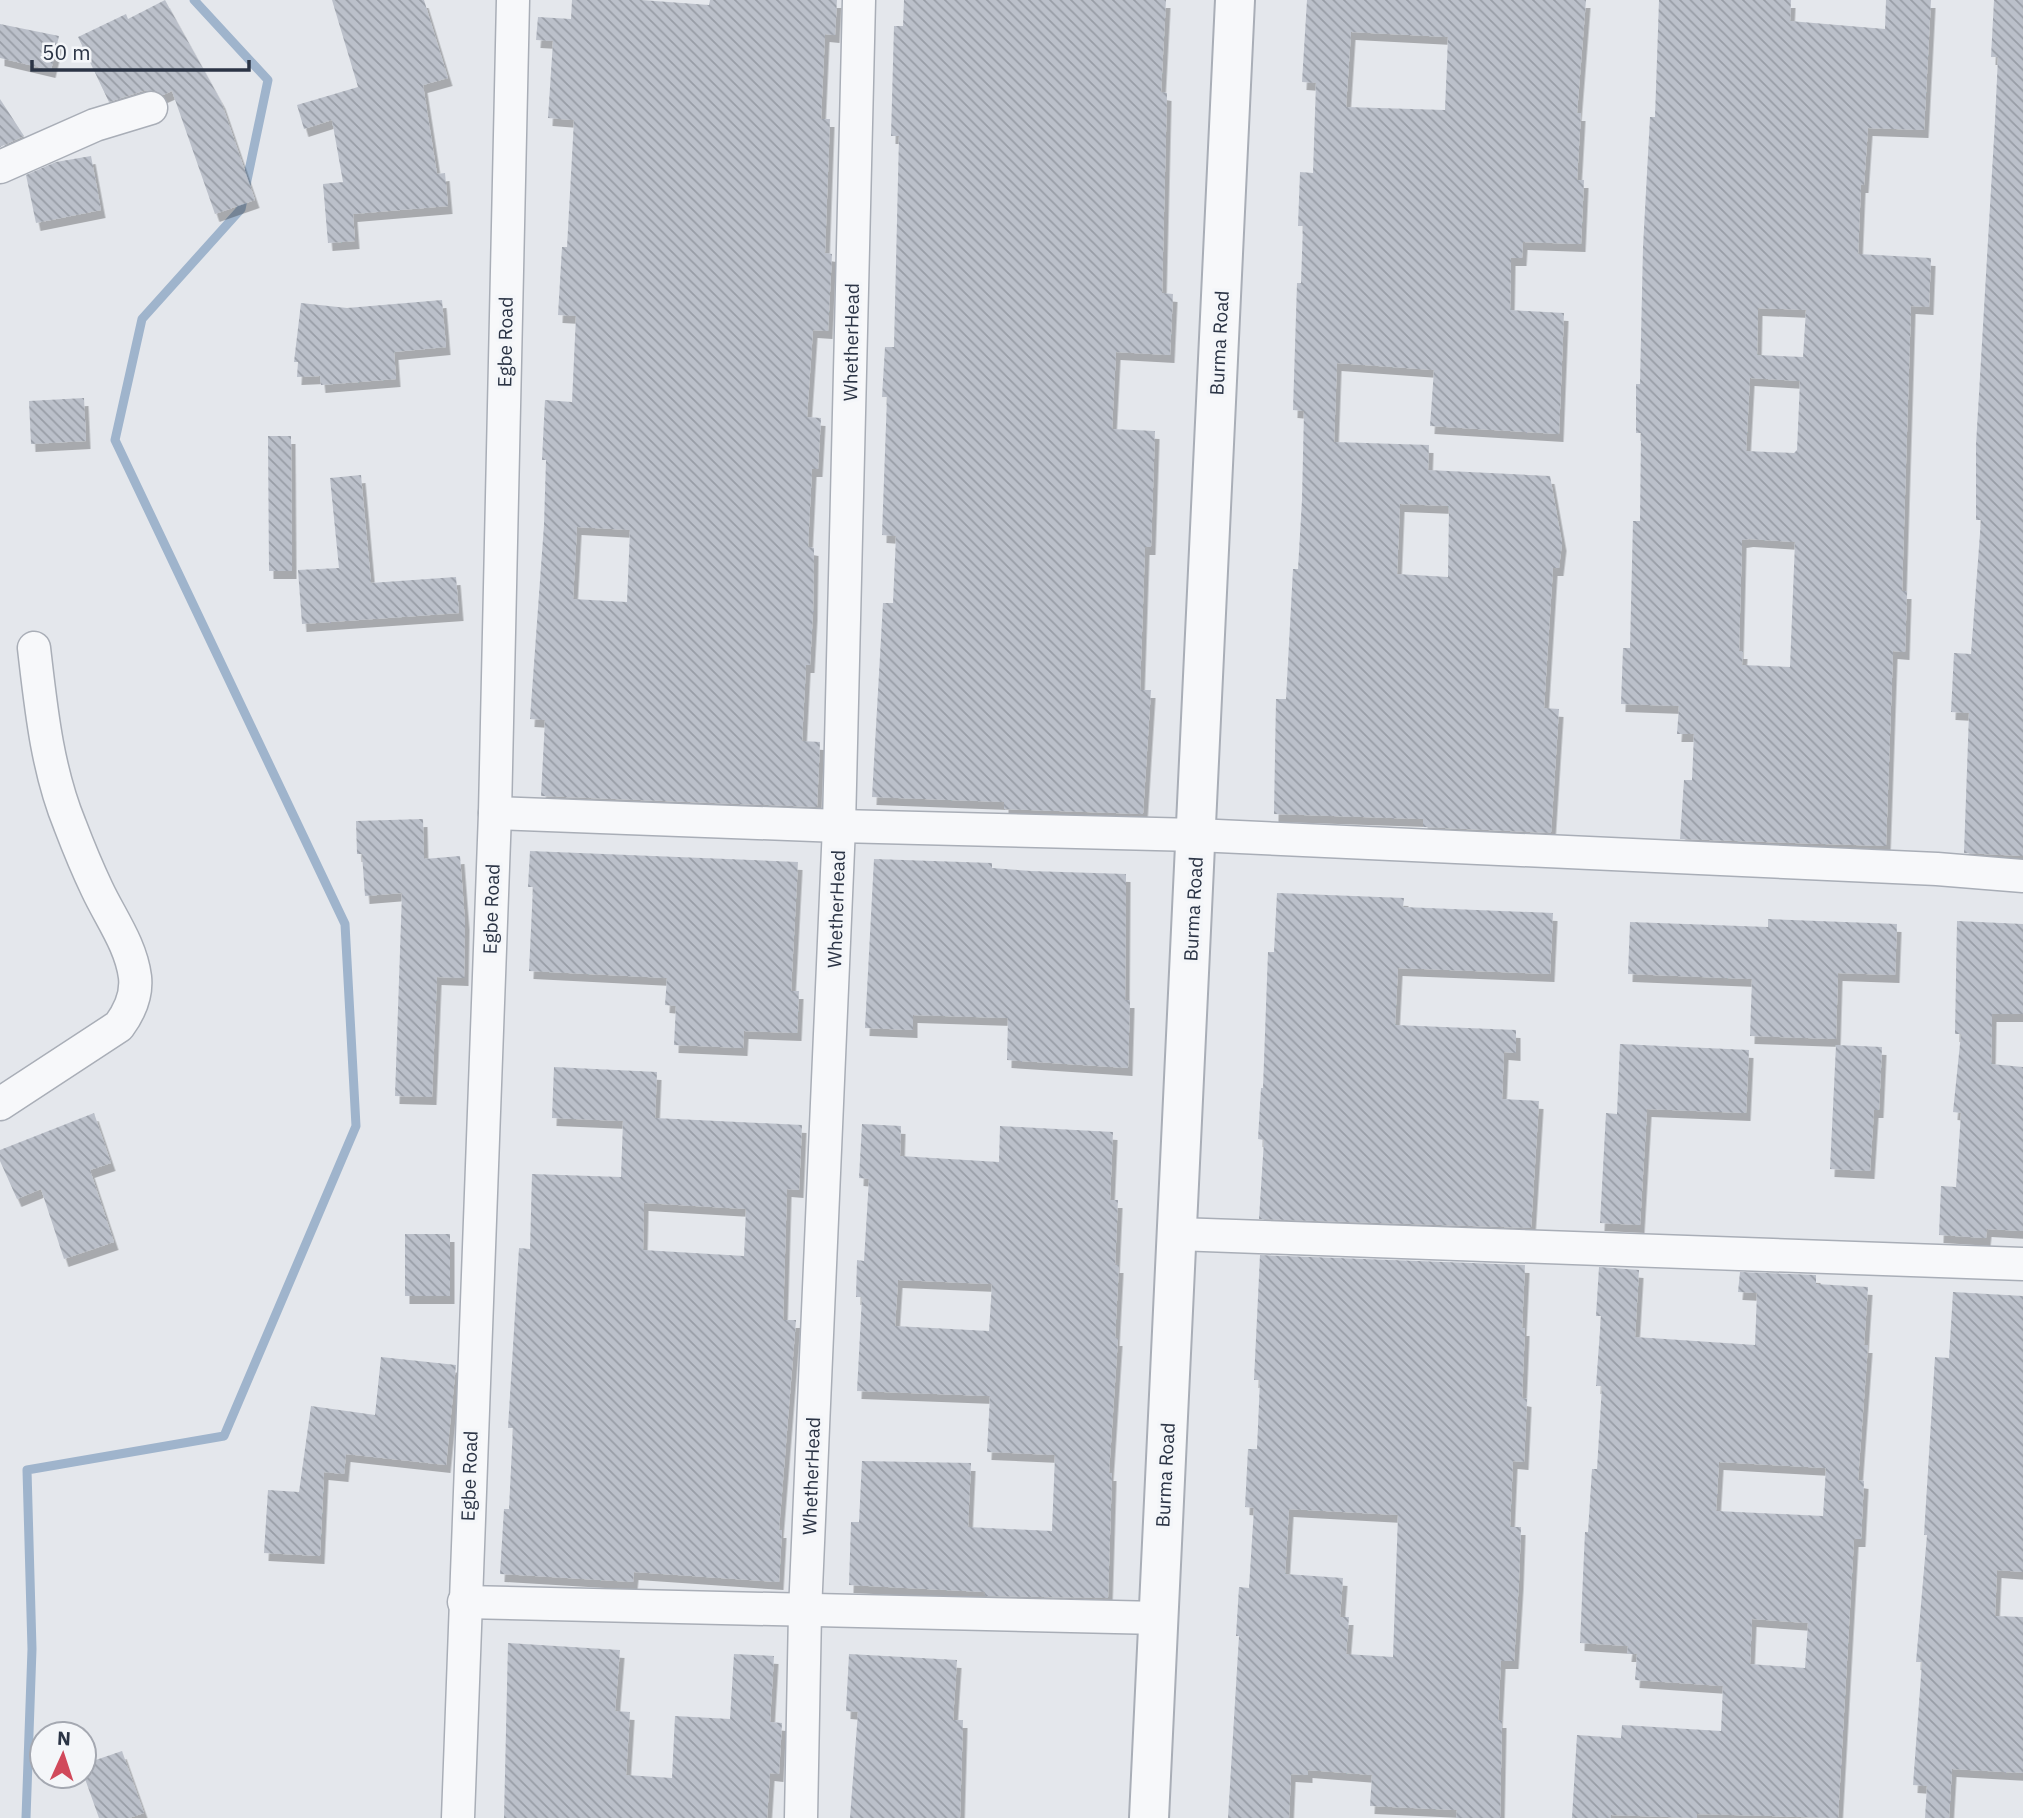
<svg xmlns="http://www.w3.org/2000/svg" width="2023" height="1818" viewBox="0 0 2023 1818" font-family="'IBM Plex Sans',sans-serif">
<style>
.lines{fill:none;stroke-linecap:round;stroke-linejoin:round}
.stream{stroke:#9fb4cc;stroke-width:9}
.building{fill:url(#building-back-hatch);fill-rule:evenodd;filter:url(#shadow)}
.minor-casing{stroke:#a9aeb7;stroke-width:35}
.tertiary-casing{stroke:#a9aeb7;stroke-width:42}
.minor{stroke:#f7f8fa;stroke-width:32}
.tertiary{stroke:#f7f8fa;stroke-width:38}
.labels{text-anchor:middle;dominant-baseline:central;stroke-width:7;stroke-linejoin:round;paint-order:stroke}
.street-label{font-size:19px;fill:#2b3445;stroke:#f4f6f9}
</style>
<defs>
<pattern id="building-back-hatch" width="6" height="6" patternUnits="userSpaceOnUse" patternTransform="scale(1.75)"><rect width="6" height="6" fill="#bbc0ca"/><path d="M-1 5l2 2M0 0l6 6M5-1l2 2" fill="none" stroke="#989da6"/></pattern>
<filter id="shadow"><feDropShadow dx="4.5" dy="8" stdDeviation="0" flood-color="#0004"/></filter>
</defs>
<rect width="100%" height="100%" fill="#e4e7ec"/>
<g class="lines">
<polyline class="stream" points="26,1818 32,1649 27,1470 224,1436 356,1126 345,924 115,440 142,319 241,209 268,80 194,0"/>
</g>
<g class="building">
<polygon points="165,0 221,101 255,200 215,214 172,91 163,95 146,90 109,102 78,37 126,14 128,19"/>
<polygon points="332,0 424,0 448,78 423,85 437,174 445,173 448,206 353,214 355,241 328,243 323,184 343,182 332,120 304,129 297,105 358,87"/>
<path d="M572,0H641L709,5L710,0H837L835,35L825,34L821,119H830L825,253L832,254L828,331L813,330L807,417L821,418L818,469H812L808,547L814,548L813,612L810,665H806L802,741L820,742L817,807L541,796L545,720L530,719L544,525L546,460H542L545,400L572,402L576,316L558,315L562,247H567L574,120L548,118L553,41L536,40L538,17L571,19ZM577,527L630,530L627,602L573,599Z"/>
<polygon points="904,0 1166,0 1161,92 1167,93 1162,293 1173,294 1170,355 1116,352 1112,429 1155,431 1151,547 1145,547 1140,690 1151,690 1143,814 1004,809 1004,802 872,797 883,603 893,603 896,536 882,535 887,397 882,397 885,347 894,347 899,136 891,136 894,26 903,26"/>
<path d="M1307,0H1586L1577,113H1581L1577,180H1584L1581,244L1523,242L1522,258H1511L1510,310L1564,313L1559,434L1430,426L1434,370L1337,363L1334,442L1429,445L1428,470L1550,476L1562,543L1559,568H1553L1544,708L1559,709L1551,833L1423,827V819L1274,814L1276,699H1286L1293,569H1298L1302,500L1304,411L1293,410L1297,283H1301L1303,226H1298L1300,172L1313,173L1316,83L1302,82ZM1351,32L1448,37L1445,110L1346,107ZM1400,504L1449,506L1448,577L1397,574Z"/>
<path d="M1659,0H1791L1790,21L1885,29L1886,0H1931L1924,130L1868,128L1864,185H1861L1858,254L1931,258L1929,307L1911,306L1902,591H1907L1905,652L1893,651L1886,846L1680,839L1684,780H1692L1694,734H1677L1679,706L1621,704L1623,648H1630L1633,521H1640L1641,433H1636V384H1640L1643,247L1650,117H1655ZM1758,308L1806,310L1803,357L1757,355ZM1750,378L1800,381L1797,450L1794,453L1746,451ZM1749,539L1795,542L1790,667L1742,665L1743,651H1739L1742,540Z"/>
<polygon points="1994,0 2023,0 2023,856 1964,853 1969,713 1951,712 1954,653 1971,654 1981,520 1976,520 1976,445 1995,121 1998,57 1991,57"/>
<polygon points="0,24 59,36 51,70 0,58"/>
<polygon points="0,99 24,136 0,147"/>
<polygon points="91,156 101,210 36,223 26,175 56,162"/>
<polygon points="442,300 446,347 394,352 396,379 321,385 320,376 297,377 298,362 294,362 301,303 347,308"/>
<polygon points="84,398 86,441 31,444 29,401"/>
<polygon points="268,436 291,436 292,571 269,571"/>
<polygon points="361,475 371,583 456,577 459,613 302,624 298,570 339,568 330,478"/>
<polygon points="423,819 424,859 460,856 465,922 464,978 437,977 432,1097 395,1096 402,893 365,896 362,854 357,854 356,821"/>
<polygon points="530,851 798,862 791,991 799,991 797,1033 744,1031 743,1048 674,1045 676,1006 665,1005 667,978 529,971 533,887 528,887"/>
<polygon points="874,859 992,863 992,868 1031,871 1126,874 1125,1000 1130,1000 1128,1068 1007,1060 1008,1018 913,1015 913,1030 865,1028"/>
<polygon points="1277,893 1404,898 1403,907 1553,913 1550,974 1398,968 1395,1025 1516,1030 1516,1053 1504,1052 1502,1099 1539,1101 1531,1228 1259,1219 1264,1140 1258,1139 1261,1088 1263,1088 1268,952 1274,952"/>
<polygon points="1768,919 1897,924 1895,975 1838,973 1836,1039 1750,1036 1752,979 1628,974 1630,922 1768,927"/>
<polygon points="1957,921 2023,924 2023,1014 1992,1014 1991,1064 2023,1067 2023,1231 1987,1229 1986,1238 1939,1235 1941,1186 1956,1187 1961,1113 1953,1112 1961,1034 1955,1034"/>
<polygon points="1620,1044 1749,1050 1746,1113 1647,1109 1640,1225 1600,1223 1606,1113 1617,1114"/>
<polygon points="1836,1045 1882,1047 1879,1110 1874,1110 1870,1171 1830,1169"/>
<path d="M554,1067L657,1072L655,1118L802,1125L799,1190L787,1189L783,1320H796L779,1530H782L779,1582L634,1572L633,1582L500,1574L504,1509H509L513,1428H508L519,1248L530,1249L532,1174L621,1177L623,1121L552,1118ZM644,1203L746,1209L744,1256L643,1250Z"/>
<polygon points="94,1113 111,1163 90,1170 114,1242 64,1259 41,1189 17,1199 0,1161 0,1150"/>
<path d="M862,1124L901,1126L900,1156L999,1162L1000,1126L1113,1132L1110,1200H1118L1115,1265H1119L1115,1338H1118L1109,1473H1112L1108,1598L985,1596V1592L849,1585L851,1522H859L862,1461L971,1463L968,1527L1052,1531L1055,1455L987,1452L990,1396L857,1391L862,1297H856L857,1260L864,1261L869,1179L859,1178ZM898,1280L992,1284L989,1331L895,1326Z"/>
<rect x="405" y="1234" width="45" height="62"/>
<path d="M1260,1255L1525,1265L1522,1328H1525L1522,1398L1527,1399L1524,1462L1513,1461L1510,1527H1521L1519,1581L1514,1661H1501L1498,1720H1502L1500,1818H1456L1457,1810L1370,1806L1372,1775L1308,1770V1775L1291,1774L1289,1818H1228L1239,1636H1236L1239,1587L1249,1588L1254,1508L1245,1507L1248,1449H1257L1260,1380H1254ZM1289,1509L1398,1515L1393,1657L1346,1654L1349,1617H1340L1343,1578L1285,1574Z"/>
<path d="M1599,1267L1639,1270L1635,1337L1755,1345L1757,1293L1738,1292L1740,1272L1816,1275V1284L1868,1287L1864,1345H1868L1858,1480L1864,1481L1861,1539H1854L1838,1818L1697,1814V1818L1611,1815V1818H1572L1577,1735L1621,1738L1622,1725L1721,1731L1723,1686L1635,1680L1637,1654H1627L1628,1646L1580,1643L1585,1532H1588L1592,1469H1597L1602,1386H1596L1601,1316H1596ZM1719,1462L1826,1468L1823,1516L1716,1511ZM1752,1619L1808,1623L1805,1668L1750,1664Z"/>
<polygon points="1953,1292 2023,1296 2023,1572 1997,1570 1995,1616 2023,1617 2023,1773 1952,1769 1949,1818 1925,1818 1927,1786 1913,1785 1922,1662 1916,1662 1927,1535 1924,1535 1935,1357 1949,1358"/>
<polygon points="381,1357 456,1365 446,1465 346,1454 344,1474 324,1472 320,1556 264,1553 268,1490 299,1492 311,1406 375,1415"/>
<polygon points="508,1643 620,1650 615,1711 630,1712 626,1775 672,1778 675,1716 730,1719 734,1654 774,1656 770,1722 782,1723 779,1774 770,1773 767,1818 504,1818"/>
<polygon points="849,1654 957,1660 953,1720 963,1720 960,1818 850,1818 858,1712 846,1711"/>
<polygon points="122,1751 144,1813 129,1818 99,1818 84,1776 84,1764"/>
</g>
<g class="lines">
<defs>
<g id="minor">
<polyline points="0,167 95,125 151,108"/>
<polyline points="495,813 839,826 1196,835 1937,869 2023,876"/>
<path d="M0,1104L119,1026C130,1011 137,995 135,977C131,945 110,917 97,889C87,868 78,846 70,825C47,769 41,708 34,648"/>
<polyline points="1177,1234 2023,1264"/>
<polyline points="464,1602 1159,1618"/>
<polyline points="458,1818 495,813 513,0"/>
<polyline points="801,1818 805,1612 839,826 859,0"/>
</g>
<polyline id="tertiary" points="1149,1818 1235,0"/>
</defs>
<use href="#minor" class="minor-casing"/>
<use href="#tertiary" class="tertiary-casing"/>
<use href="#minor" class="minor"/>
<use href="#tertiary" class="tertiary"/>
</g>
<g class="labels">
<g class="street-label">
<text transform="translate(505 342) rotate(-89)">Egbe Road</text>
<text transform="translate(851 342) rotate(-89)">WhetherHead</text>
<text transform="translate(1219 343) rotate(-87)">Burma Road</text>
<text transform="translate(491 909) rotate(-88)">Egbe Road</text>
<text transform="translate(836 909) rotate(-88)">WhetherHead</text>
<text transform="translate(1193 909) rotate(-87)">Burma Road</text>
<text transform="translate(1165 1475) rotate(-87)">Burma Road</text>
<text transform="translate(469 1476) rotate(-88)">Egbe Road</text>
<text transform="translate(811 1476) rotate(-88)">WhetherHead</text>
</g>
</g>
<g transform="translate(63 1755) rotate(3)"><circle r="33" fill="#f4f6f9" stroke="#a4a8b1" stroke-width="2"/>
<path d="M0-5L12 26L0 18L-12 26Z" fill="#d1495b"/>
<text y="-10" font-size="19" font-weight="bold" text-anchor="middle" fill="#2b3445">N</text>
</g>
<path d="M32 60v10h217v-10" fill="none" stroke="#2b3445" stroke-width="3.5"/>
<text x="42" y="60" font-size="21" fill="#2b3445" stroke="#f4f6f9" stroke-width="5" paint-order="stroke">50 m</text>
</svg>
